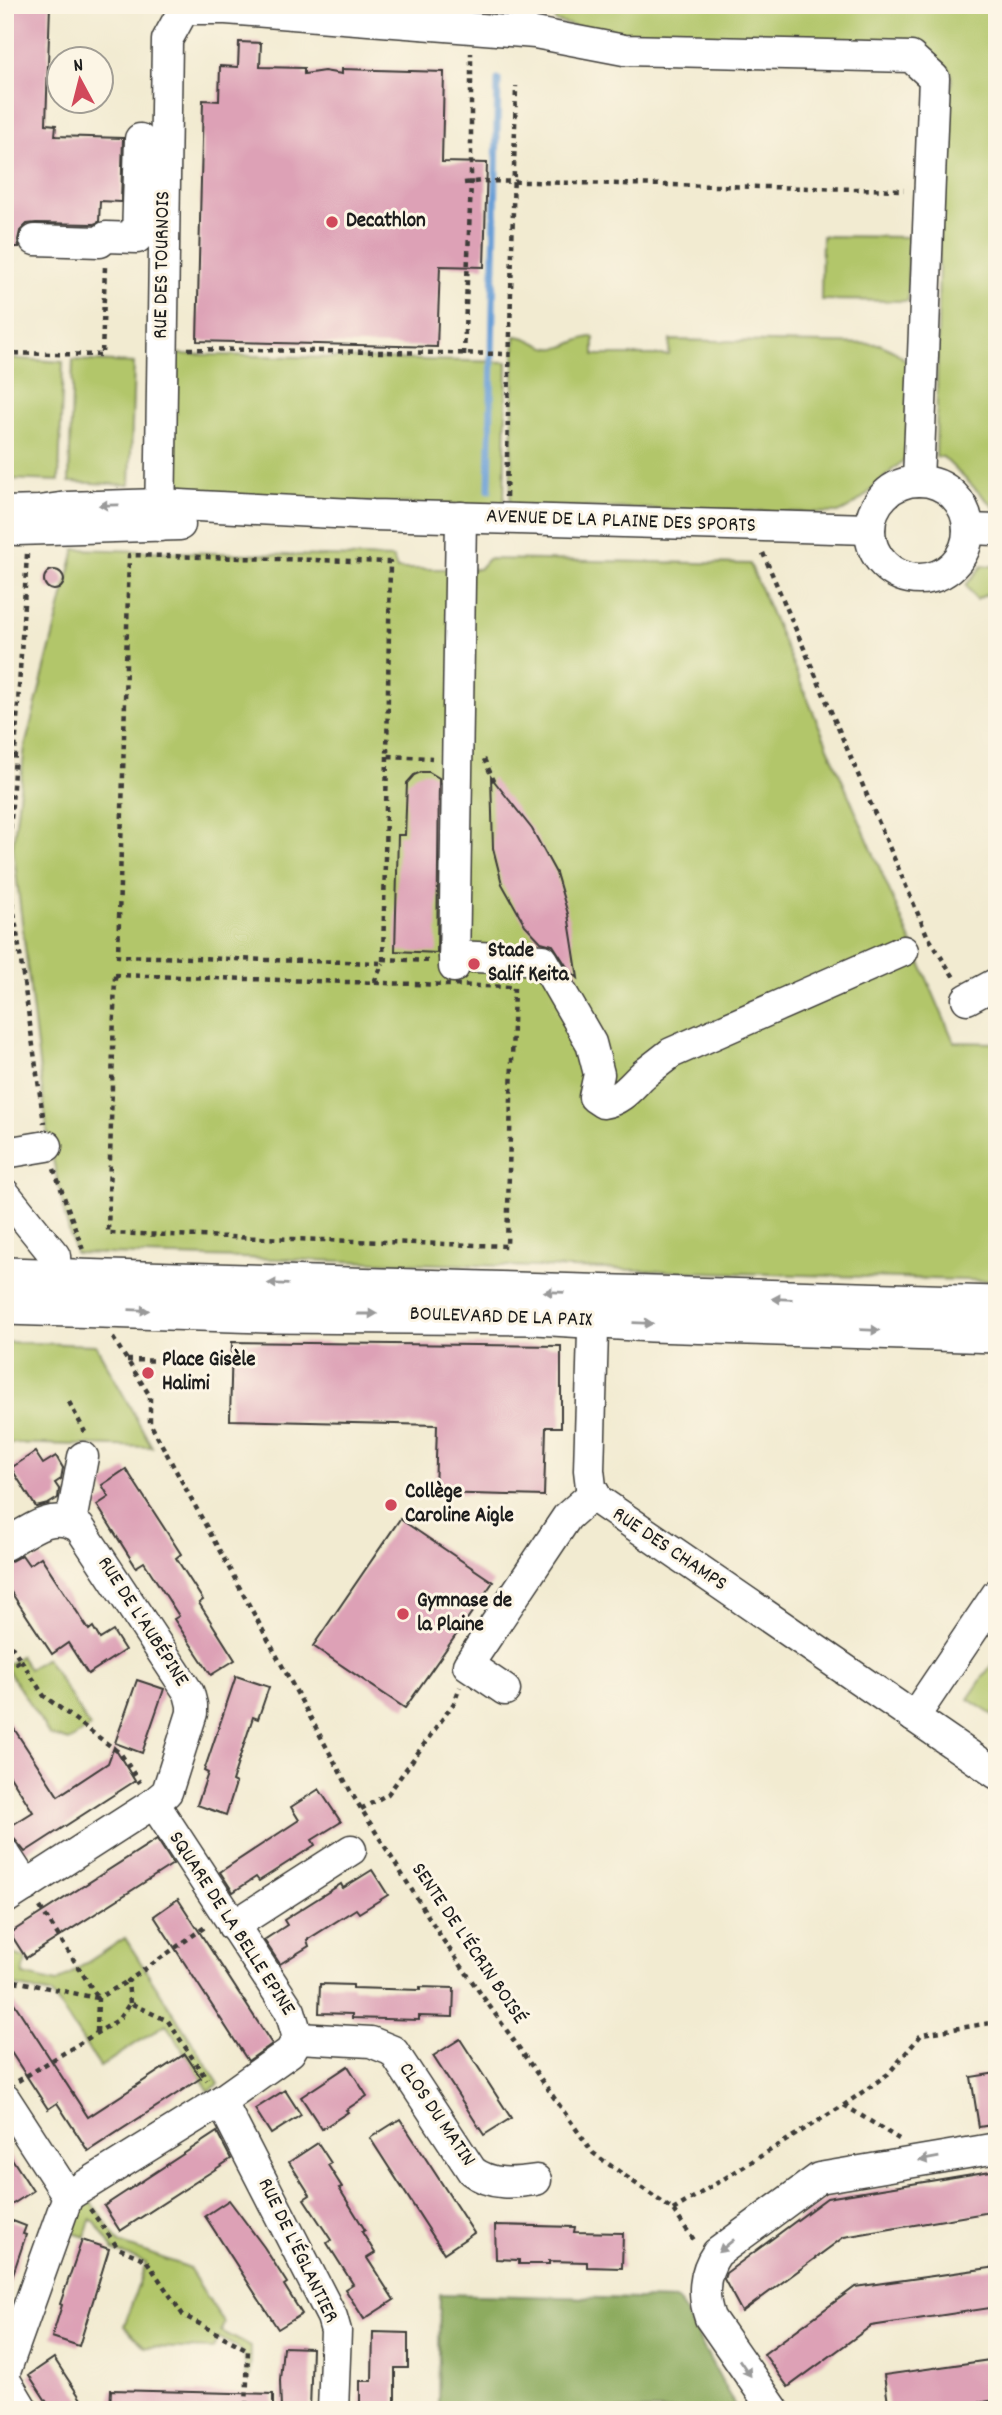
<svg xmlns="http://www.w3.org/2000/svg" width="1002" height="2415" viewBox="0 0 1002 2415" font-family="Dekko,sans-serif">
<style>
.green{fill:#b2c66b;stroke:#677144;stroke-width:2}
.forest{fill:#8dab5f;stroke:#54643e;stroke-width:2}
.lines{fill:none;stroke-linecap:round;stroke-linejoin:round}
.stream{stroke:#699fd6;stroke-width:7}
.building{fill:#dda1b6}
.minor-casing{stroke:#3c3b37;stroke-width:33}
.major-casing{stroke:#3c3b37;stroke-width:40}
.path{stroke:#3c3b37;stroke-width:4.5;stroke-dasharray:5 5;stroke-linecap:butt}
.minor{stroke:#fff;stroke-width:30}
.major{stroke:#fff;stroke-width:37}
.oneway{fill:#999}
.poi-dot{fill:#d1495b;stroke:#fcf5e5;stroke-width:2.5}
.labels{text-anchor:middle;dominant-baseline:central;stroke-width:6;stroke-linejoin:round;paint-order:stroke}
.poi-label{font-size:21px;font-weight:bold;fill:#1c1c1c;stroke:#fcf5e5;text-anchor:start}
.street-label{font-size:21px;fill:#1c1c1c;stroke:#fcf5e5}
</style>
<rect width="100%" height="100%" fill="#fcf5e5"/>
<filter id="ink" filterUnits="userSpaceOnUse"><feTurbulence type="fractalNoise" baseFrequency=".0143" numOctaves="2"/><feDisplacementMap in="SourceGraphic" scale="14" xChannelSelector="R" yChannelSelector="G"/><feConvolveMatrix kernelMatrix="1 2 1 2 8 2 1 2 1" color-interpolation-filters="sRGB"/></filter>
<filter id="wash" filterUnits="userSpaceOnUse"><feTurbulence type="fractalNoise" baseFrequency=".00686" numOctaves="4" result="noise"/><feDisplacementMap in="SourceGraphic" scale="28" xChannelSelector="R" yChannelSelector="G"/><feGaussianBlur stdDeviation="1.57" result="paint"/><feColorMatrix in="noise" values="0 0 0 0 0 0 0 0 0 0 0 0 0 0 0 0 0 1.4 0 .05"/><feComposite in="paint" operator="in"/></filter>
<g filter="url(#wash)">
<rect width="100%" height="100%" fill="#f2ebd1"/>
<g class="green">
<path d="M556,5H997V510L943,457H936L941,118C955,75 963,72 919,48L628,40L555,21Z"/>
<polygon points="822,236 908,237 908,301 821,300"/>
<path d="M515,336C530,336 537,346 551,348C567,350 579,336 594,337V355H669L670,340L879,344C887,348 897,351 903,358C917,376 909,433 909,457C883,473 867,502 838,513L510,506Z"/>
<polygon points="174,354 507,362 504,506 185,498 173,488"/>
<polygon points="5,358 63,362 59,481 5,479"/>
<polygon points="73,360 134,363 130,485 69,482"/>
<polygon points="75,549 393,558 397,569 479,569 488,559 750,564 954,1042 997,1043 997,1281 75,1253 65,1217 47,1130 13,847 25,747"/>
<polygon points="982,566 997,566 997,589 976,600 966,585"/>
<polygon points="5,1342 96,1345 152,1447 5,1443"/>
<polygon points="20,1656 29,1669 46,1658 90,1727 69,1741 50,1735 5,1666"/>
<polygon points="997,1657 997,1718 968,1699"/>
<polygon points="5,1925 10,1933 8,1953 26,1958 23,1975 56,1983 125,1938 219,2084 209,2091 166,2024 100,2067 52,1994 15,1986 12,2000 5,2004"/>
<path d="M91,2201L119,2243L188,2267L224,2323L221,2331L251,2347L250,2380H245C246,2351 244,2350 218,2338L213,2349L145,2347L124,2326L146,2263L114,2251L94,2221L90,2220L85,2237L73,2233L81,2209Z"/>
</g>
<polygon class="forest" points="440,2294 678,2300 737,2410 438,2410"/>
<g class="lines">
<polyline class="stream" points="489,490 498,80"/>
</g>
<g id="blocks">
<g class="building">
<polygon points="5,5 50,5 46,124 56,125 55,136 123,138 121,202 100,201 99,222 94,224 36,223 27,224 20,231 18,240 19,247 5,247"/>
<polygon points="239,42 261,43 260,67 304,68 304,74 324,71 342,74 342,69 444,72 442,162 487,163 484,267 440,266 437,347 197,341 203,100 219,101 220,66 238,67"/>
<circle cx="54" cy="580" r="10"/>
<polygon points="421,772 429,772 439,778 437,953 395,951 398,835 405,835 407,783 414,775"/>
<polygon points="491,777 532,829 556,873 568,914 578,978 569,970 553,945 541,942 525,925 502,884 493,848"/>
<polygon points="232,1342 561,1346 561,1427 546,1427 544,1496 435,1493 437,1425 230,1420"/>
<polygon points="35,1452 43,1464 56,1456 63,1468 61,1479 55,1483 59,1489 58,1498 48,1504 36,1507 11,1468"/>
<polygon points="126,1469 181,1554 176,1558 203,1600 199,1603 235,1660 211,1675 174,1619 179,1616 144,1562 136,1567 97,1505 109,1497 102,1485"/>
<polygon points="400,1519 493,1582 405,1708 313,1646"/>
<polygon points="22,1555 29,1565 41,1557 89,1630 93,1627 100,1639 113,1631 125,1650 88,1674 68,1643 52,1654 5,1583 5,1564"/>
<polygon points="236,1676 269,1687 258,1719 253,1717 232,1781 236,1783 226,1815 197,1805 208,1773 204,1771"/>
<polygon points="137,1680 164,1689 142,1753 115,1743"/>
<polygon points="5,1715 58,1796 108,1763 114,1747 135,1781 25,1852 6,1829 33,1812 5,1768"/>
<polygon points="319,1789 341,1822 312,1840 315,1845 259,1881 256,1877 233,1892 220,1872 299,1820 291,1807"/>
<polygon points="157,1839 173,1864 26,1958 10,1933"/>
<polygon points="372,1870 388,1895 359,1913 356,1909 307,1940 309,1946 280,1964 264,1940 287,1925 284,1920 341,1884 343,1888"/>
<polygon points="178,1899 272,2044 248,2061 154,1916"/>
<polygon points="320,1984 353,1985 353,1988 420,1990 420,1987 454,1988 453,2017 419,2016 419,2020 352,2018 352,2014 319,2013"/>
<polygon points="5,1989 88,2117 185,2054 201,2078 88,2151 57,2103 48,2109 5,2043"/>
<polygon points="460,2039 511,2118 484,2135 433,2056"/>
<polygon points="348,2066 367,2096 346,2110 348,2112 322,2129 301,2097"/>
<polygon points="997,2073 997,2124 979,2127 971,2077"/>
<polygon points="285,2090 301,2115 271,2134 255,2109"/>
<polygon points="400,2119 474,2233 444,2253 370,2138"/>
<polygon points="217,2132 231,2159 120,2231 104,2206"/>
<polygon points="318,2143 331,2163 328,2165 342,2187 339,2188 365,2230 362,2232 375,2253 367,2258 394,2300 364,2319 345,2289 353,2284 327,2243 331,2240 304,2199 310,2195 289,2162"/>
<polygon points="5,2148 33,2191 5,2209"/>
<polygon points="997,2170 997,2211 844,2237 742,2312 724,2279 726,2273 827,2198"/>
<polygon points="229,2200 264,2247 287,2283 284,2285 302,2314 278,2329 205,2216"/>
<polygon points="5,2218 26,2226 23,2234 26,2235 8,2289 5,2288"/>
<polygon points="495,2225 575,2227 574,2232 623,2233 622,2268 587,2267 587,2262 549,2261 549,2264 519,2264 519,2260 496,2259"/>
<polygon points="82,2240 109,2249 79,2346 52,2337 62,2305 60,2304"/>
<polygon points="997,2267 997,2307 871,2326 788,2387 764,2354 855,2287"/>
<polygon points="373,2332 408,2333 408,2368 395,2368 395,2410 360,2410 360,2381 372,2381"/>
<polygon points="283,2347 312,2348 310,2410 281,2410 280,2380"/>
<polygon points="54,2358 73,2387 88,2410 52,2410 29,2375"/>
<polygon points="997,2359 997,2400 927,2410 889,2410 884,2375"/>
<polygon points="111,2390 273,2394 273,2410 110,2410"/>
</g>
</g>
</g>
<g filter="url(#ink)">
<use href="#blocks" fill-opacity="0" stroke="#3c3b37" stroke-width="2"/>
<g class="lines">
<defs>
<g id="minor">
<polyline points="35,240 100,242 106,237 137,238 140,139"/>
<circle cx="919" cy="530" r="49"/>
<polyline points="5,512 39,511 67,507 160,504 373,515 870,529"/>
<polyline points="160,526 167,40 184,9 226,9 535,33 624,50 911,57 934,78 918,481"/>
<polyline points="968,529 997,530"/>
<polyline points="17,530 180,525"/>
<path d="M454,956L543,960L591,1043L599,1074L594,1097L603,1103C622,1100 631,1086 644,1074C653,1067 662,1060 671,1053L903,951"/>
<polyline points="454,967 461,517"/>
<polyline points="967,999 997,983"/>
<polyline points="5,1153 47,1146"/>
<polyline points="5,1194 55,1256 56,1277"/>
<polyline points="594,1297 589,1470 591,1487 598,1500 997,1774"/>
<polyline points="71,1522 83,1457"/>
<path d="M5,1545C28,1531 53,1509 80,1528L189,1693L192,1705V1713L167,1792L154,1803"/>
<polyline points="505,1690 468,1665 567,1517 594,1493"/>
<polyline points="914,1717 997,1594"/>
<polyline points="5,1854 26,1886"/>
<polyline points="5,1899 154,1803 290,2011 298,2038 290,2052 221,2101 68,2196 5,2099"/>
<polyline points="233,1926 351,1850"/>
<path d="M298,2038L371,2042L393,2051L472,2171C491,2186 514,2183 536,2180"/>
<polyline points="221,2101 332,2317 336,2331 333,2410"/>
<polyline points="5,2372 68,2196"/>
<polyline points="5,2380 23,2410"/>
<path d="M774,2410L710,2318C702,2296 703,2273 717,2253L819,2178L997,2148"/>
</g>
<g id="major">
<polyline points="5,1276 997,1305"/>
<polyline points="5,1306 267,1314 536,1316 651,1323 997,1334"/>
</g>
</defs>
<use href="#minor" class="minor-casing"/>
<use href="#major" class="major-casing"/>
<g class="path">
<polyline points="464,183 482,181 904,190"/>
<polyline points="5,270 9,270 10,251 14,251"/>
<polyline points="188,349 509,354"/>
<polyline points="5,353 102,355 105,266"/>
<polyline points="464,355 471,182 471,53"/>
<polyline points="506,497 516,86"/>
<polyline points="763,553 927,935 955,979"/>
<polyline points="27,554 8,870 44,1123"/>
<polyline points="387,756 383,963 118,956 129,555 390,562 387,756 432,758"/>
<polyline points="484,759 494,781"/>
<polyline points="383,959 431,961"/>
<polygon points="115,975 514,987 507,1246 108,1233"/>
<polyline points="374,982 383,963"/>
<polyline points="54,1169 83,1250"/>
<polyline points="113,1338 150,1396 150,1423 352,1794 443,1940 593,2153 673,2210 694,2240"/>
<polyline points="127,1360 175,1361"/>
<polyline points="69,1402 85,1432"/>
<polyline points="5,1637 21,1660 5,1670"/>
<polyline points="21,1660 44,1696 121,1754 140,1783"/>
<polyline points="361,1809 388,1794 454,1703 460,1687"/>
<polyline points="40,1907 98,1998"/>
<polyline points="5,1979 97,1998"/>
<polyline points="130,2003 128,1981 205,1927"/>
<polyline points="97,2032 98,1998 128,1981"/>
<polyline points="18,2081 118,2020 130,2003 168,2021 207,2080"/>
<polyline points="844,2105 899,2139"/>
<polyline points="90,2209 118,2248 146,2260 183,2315 248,2350 246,2410"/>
<polyline points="673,2210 844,2105 888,2074 922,2034 997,2022"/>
</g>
<use href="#minor" class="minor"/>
<use href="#major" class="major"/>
</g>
<defs><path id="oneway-solid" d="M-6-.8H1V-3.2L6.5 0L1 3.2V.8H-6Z" transform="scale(1.75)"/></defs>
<g class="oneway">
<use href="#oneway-solid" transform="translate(109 505) rotate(179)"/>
<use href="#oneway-solid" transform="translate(278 1284) rotate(-178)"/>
<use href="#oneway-solid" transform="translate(554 1292) rotate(-178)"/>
<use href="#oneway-solid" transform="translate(782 1299) rotate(-178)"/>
<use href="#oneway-solid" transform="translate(139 1310) rotate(2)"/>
<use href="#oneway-solid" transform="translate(367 1314)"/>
<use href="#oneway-solid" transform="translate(643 1323) rotate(2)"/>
<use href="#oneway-solid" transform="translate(870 1330) rotate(2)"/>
<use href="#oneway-solid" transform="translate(929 2159) rotate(170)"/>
<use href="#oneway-solid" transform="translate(726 2246) rotate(141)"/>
<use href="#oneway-solid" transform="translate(745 2368) rotate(55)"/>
</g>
</g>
<g class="poi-dot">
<circle cx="332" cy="222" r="7"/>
<circle cx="474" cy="964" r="7"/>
<circle cx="148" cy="1373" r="7"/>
<circle cx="391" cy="1505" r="7"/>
<circle cx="403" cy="1614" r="7"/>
</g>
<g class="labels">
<g class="poi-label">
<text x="346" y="222">Decathlon</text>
<text x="488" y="952">Stade<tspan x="488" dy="24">Salif Keita</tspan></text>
<text x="162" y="1361">Place Gisèle<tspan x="162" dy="24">Halimi</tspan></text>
<text x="405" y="1493">Collège<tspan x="405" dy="24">Caroline Aigle</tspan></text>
<text x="417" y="1602">Gymnase de<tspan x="417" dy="24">la Plaine</tspan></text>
</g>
<g class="street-label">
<text transform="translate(163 265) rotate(-89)">RUE DES TOURNOIS</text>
<text transform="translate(621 522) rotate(2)">AVENUE DE LA PLAINE DES SPORTS</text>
<text transform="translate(501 1318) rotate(2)">BOULEVARD DE LA PAIX</text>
<text transform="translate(669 1550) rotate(34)">RUE DES CHAMPS</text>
<text transform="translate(142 1622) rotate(57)">RUE DE L'AUBÉPINE</text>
<text transform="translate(231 1924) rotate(57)">SQUARE DE LA BELLE EPINE</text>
<text transform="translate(468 1944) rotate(56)">SENTE DE L'ÉCRIN BOISÉ</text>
<text transform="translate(436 2115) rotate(56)">CLOS DU MATIN</text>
<text transform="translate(297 2251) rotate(64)">RUE DE L'ÉGLANTIER</text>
</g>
</g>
<rect width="1002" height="2415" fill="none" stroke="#fcf5e5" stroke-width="28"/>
<g transform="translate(80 80) rotate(353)"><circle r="33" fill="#fcf5e5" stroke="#a29e95" stroke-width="2"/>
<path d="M0-5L12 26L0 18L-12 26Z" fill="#d1495b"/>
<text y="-10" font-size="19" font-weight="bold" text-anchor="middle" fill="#1c1c1c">N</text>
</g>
</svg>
